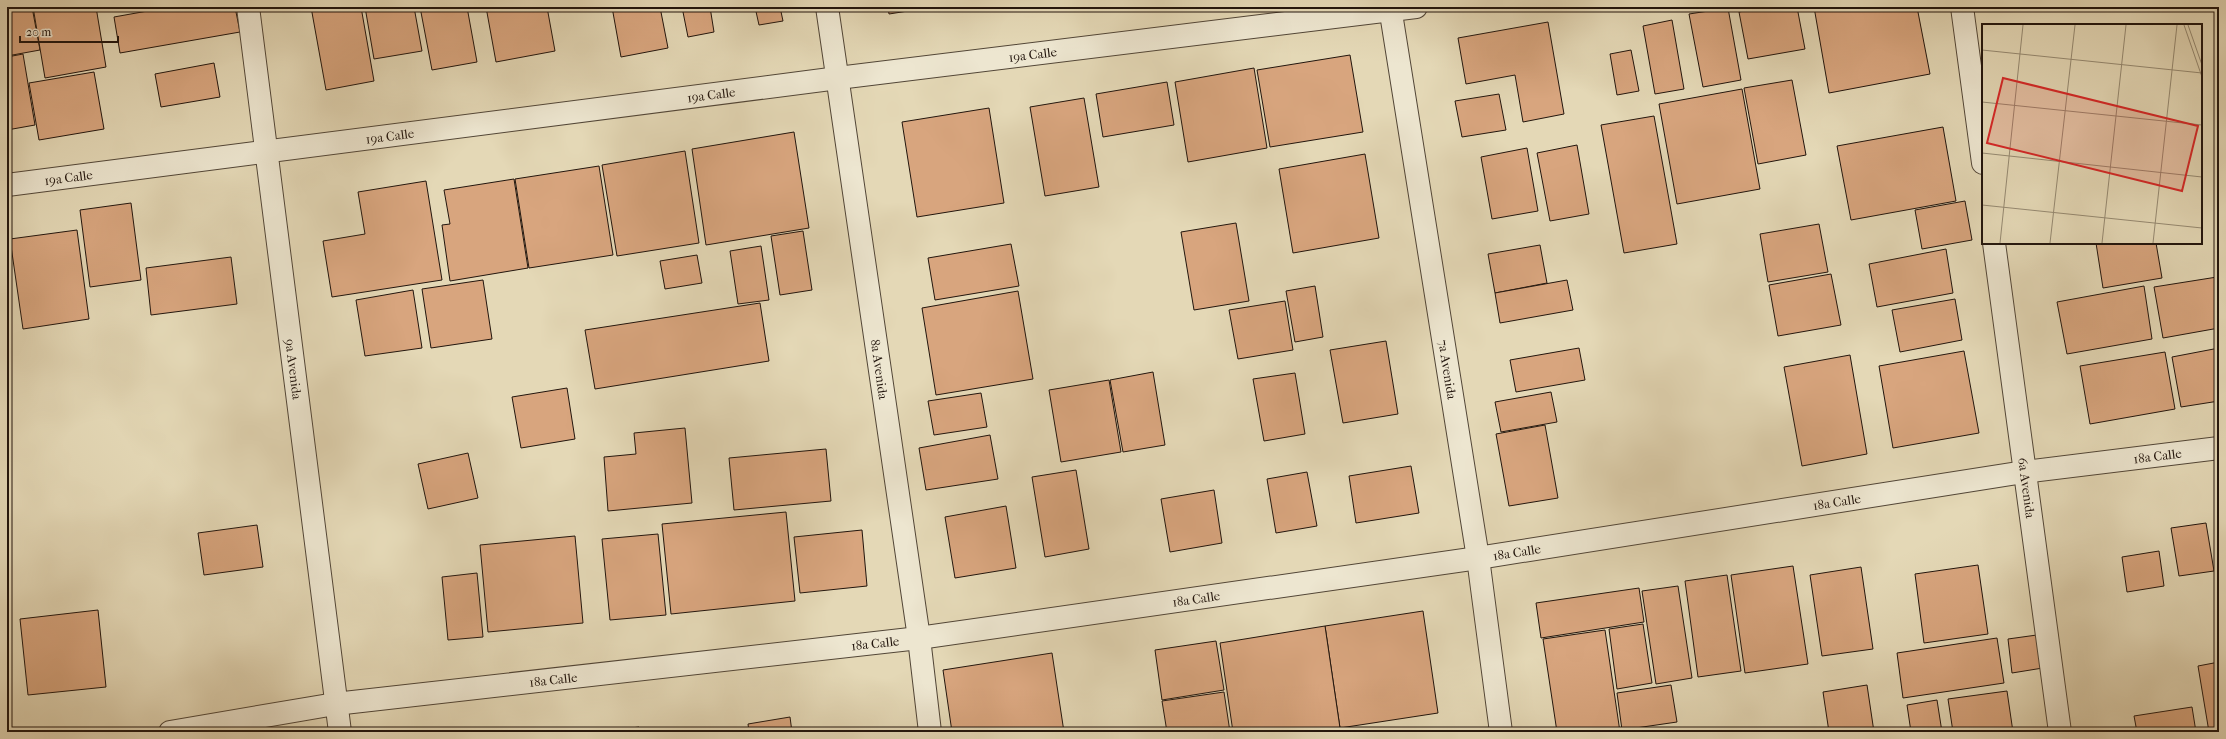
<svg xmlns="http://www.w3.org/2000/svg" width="2226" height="739" viewBox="0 0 2226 739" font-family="'IM FELL French Canon',serif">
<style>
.building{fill:#d8a57e;stroke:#22150d}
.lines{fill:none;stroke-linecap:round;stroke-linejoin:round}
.minor-casing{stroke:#524637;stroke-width:24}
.minor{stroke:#ede6d0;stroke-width:22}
.labels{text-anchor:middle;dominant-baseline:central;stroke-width:3.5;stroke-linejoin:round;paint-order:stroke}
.street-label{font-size:13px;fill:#22150d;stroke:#ede6d0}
.inset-road{fill:none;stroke:#968a72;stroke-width:1}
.view{fill:#d62828;fill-opacity:0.15;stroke:#d62828;stroke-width:2}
.inset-edge{fill:none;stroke:#22150d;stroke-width:2}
</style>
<rect width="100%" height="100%" fill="#e4d8b6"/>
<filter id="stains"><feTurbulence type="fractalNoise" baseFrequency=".005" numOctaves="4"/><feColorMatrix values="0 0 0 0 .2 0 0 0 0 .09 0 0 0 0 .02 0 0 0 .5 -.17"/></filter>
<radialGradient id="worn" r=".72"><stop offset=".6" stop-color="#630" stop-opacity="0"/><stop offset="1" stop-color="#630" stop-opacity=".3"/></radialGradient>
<g class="building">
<polygon points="7,7 32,7 40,50 7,56"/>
<polygon points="33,7 96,7 106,67 45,78"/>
<polygon points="170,7 235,7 240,32 120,53 114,17"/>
<polygon points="311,7 361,7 374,81 326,90"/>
<polygon points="365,7 414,7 422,51 374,59"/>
<polygon points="420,7 467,7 477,62 432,70"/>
<polygon points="486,7 547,7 555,51 496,62"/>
<polygon points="612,7 660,7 668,48 621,57"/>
<polygon points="682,7 710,7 714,32 688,37"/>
<polygon points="755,7 780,7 783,21 759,25"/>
<polygon points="888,7 933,7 889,14"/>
<polygon points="1767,7 1797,7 1805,49 1748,59 1739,12"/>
<polygon points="1814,7 1917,7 1930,74 1829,93"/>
<polygon points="1728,8 1741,80 1703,87 1689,14"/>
<polygon points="1672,20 1684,89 1655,94 1643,26"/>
<polygon points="1548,22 1564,114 1523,122 1515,75 1466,84 1458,38"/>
<polygon points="1631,50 1639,91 1617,95 1610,54"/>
<polygon points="23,54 35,125 7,130 7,57"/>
<polygon points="1350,55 1363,132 1270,147 1257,70"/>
<polygon points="2219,62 2219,86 2215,63"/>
<polygon points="214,63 220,97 161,107 155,74"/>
<polygon points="1254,68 1267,148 1188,162 1175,82"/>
<polygon points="94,72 104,129 39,140 29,83"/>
<polygon points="1792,80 1806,155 1758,164 1744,88"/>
<polygon points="1167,82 1174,125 1103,137 1096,94"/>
<polygon points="1742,89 1760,189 1677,204 1659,104"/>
<polygon points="1499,94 1506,130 1462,137 1455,101"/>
<polygon points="1084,98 1099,187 1045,196 1030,107"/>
<polygon points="989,108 1004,203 917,217 902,122"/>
<polygon points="1654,116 1677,244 1624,253 1601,125"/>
<polygon points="1943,127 1956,201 1851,220 1837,146"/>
<polygon points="794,132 809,228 706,245 692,149"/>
<polygon points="1577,145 1589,214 1550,221 1537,153"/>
<polygon points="1527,148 1538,211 1492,219 1481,157"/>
<polygon points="685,151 699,243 617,256 602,165"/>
<polygon points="1365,154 1379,238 1293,253 1279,169"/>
<polygon points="599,166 613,255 529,268 515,179"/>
<polygon points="514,179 528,268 450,281 442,225 450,224 444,190"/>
<polygon points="426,181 442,280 332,297 323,241 365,234 358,192"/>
<polygon points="1965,201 1972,240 1922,249 1915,210"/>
<polygon points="131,203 141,280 90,287 80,210"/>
<polygon points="1236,223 1249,301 1194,310 1181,232"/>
<polygon points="1819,224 1828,272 1768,282 1760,234"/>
<polygon points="77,230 89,319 23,329 10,239"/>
<polygon points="803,231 812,290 780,295 771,236"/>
<polygon points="2096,243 2156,243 2162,278 2103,288"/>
<polygon points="1011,244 1019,286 935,300 928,258"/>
<polygon points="1540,245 1547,283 1495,293 1488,254"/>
<polygon points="761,246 769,300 738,304 730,251"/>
<polygon points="1946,249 1953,293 1877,307 1869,264"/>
<polygon points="697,255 702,283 665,289 660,261"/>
<polygon points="231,257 237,304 151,315 146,268"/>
<polygon points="1831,274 1841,325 1778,336 1769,285"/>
<polygon points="2217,277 2219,291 2219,328 2163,338 2154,287"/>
<polygon points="483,280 492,339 431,348 422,289"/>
<polygon points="1567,280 1573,310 1500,323 1495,293"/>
<polygon points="1315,286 1323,337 1295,342 1286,291"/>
<polygon points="2144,286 2152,339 2067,354 2057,302"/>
<polygon points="413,290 422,348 365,356 356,300"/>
<polygon points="1018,291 1033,379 936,395 922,308"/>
<polygon points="1955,299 1962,340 1900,352 1892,310"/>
<polygon points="1285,301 1293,350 1238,359 1229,310"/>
<polygon points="760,303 769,361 595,389 585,330"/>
<polygon points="1386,341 1398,414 1343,423 1330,350"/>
<polygon points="1579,348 1585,380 1516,392 1510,360"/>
<polygon points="2219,348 2219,401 2181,407 2172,357"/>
<polygon points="1964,351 1979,433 1893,448 1879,366"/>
<polygon points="2165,352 2175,409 2090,424 2080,366"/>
<polygon points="1850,355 1867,454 1802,466 1784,367"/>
<polygon points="1153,372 1165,445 1123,452 1110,380"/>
<polygon points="1295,373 1305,434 1264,441 1253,379"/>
<polygon points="1109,380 1121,452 1061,462 1049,390"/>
<polygon points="567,388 575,439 521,448 512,397"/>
<polygon points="1551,392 1557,422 1501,432 1495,402"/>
<polygon points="981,393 987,427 934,435 928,401"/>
<polygon points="1545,425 1558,498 1509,506 1496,434"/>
<polygon points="685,428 692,503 608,511 604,457 636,454 634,433"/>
<polygon points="990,435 998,479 926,490 919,448"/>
<polygon points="826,449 831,501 734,510 729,458"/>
<polygon points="468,453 478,498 428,509 418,464"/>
<polygon points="1411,466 1419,513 1356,523 1349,476"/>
<polygon points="1076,470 1089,549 1045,557 1032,477"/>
<polygon points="1307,472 1317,526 1276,533 1267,479"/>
<polygon points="1214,490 1222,543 1170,552 1161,499"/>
<polygon points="1006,506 1016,568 955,578 945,517"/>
<polygon points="786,512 795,601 671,614 662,524"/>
<polygon points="2206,523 2214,571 2179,576 2171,528"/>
<polygon points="257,525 263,567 204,575 198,533"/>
<polygon points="862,530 867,586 800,593 794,537"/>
<polygon points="658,534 666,615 610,620 602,539"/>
<polygon points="575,536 583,623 488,632 480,545"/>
<polygon points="2159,551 2164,586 2127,592 2122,557"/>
<polygon points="1978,565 1988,634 1924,643 1915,574"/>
<polygon points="1793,566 1808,664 1745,673 1731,575"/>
<polygon points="1861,567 1873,649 1822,656 1810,575"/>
<polygon points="477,573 483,637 448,640 442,577"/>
<polygon points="1727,575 1741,671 1698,677 1685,581"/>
<polygon points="1678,586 1692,678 1656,684 1642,591"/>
<polygon points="1639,588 1644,622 1541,638 1536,603"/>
<polygon points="98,610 106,687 28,695 20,619"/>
<polygon points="1423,611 1438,713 1340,728 1325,626"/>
<polygon points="1643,624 1652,683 1617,689 1609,629"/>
<polygon points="1325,626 1340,728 1312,732 1233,732 1220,643"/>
<polygon points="1605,630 1620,732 1557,732 1543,639"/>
<polygon points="2044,634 2049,667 2012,673 2008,639"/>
<polygon points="1997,638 2004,683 1903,698 1897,653"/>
<polygon points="1216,641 1224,690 1162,700 1155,650"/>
<polygon points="1052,653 1064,732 952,732 943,670"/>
<polygon points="2219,662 2219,732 2209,732 2198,666"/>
<polygon points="7,669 11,697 7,697"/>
<polygon points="1671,685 1677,722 1622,730 1617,693"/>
<polygon points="1867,685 1874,732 1829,732 1823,692"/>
<polygon points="2007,691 2013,732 1953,732 1948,699"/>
<polygon points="1224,692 1230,732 1167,732 1162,701"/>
<polygon points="1937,700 1942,732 1911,732 1907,705"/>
<polygon points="2192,707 2196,732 2137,732 2134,716"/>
<polygon points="790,717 792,732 749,732 748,724"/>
<polygon points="639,727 640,732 599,732"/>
</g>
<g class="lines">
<defs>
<g id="minor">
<path id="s1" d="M248,7L340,732"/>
<path id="s2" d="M827,7L919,638L930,732"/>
<path id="s3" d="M1390,7L1478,558L1501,732"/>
<polyline points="1962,7 1983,163"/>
<path id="s4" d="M7,185L838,78L1416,7"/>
<path id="s5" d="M1994,243L2060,732"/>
<path id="s6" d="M170,732L335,704L919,638L1478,558L2024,472L2219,448"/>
</g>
</defs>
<use href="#minor" class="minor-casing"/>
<use href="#minor" class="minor"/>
</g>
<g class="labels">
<g class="street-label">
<text stroke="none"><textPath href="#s4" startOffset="1034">19a Calle</textPath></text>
<text stroke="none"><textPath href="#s4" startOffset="710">19a Calle</textPath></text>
<text stroke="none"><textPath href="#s4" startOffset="386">19a Calle</textPath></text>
<text stroke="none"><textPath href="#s4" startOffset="62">19a Calle</textPath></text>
<text stroke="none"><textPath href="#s2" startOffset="366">8a Avenida</textPath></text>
<text stroke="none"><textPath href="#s3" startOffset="367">7a Avenida</textPath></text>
<text stroke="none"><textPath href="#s1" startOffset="365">9a Avenida</textPath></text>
<text stroke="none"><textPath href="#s6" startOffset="2007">18a Calle</textPath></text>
<text stroke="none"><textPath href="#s5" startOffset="247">6a Avenida</textPath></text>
<text stroke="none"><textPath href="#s6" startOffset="1683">18a Calle</textPath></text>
<text stroke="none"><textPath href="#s6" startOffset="1359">18a Calle</textPath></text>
<text stroke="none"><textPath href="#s6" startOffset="1035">18a Calle</textPath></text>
<text stroke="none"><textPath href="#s6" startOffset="711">18a Calle</textPath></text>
<text stroke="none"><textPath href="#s6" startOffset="387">18a Calle</textPath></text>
</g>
</g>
<g transform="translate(1982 24)">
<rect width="220" height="220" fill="#e4d8b6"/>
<path class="inset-road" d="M202,1L220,53M206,1L220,41M0,26L220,49M0,78L220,101M0,129L220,153M0,181L220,204M18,219L41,1M68,219L93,1M120,219L144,1M171,219L195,1"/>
<path class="view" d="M21,54L216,102L200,167L5,119Z"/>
<rect width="220" height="220" class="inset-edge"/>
</g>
<rect width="2226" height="739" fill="none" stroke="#e4d8b6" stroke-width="24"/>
<rect x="8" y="8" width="2210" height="723" fill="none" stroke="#22150d" stroke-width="2"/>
<rect x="12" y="12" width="2202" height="715" fill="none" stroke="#22150d"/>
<path d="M20 36v6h98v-6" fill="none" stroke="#22150d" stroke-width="2"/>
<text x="26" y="36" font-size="12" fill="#22150d" stroke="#ede6d0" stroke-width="3" paint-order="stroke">20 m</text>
<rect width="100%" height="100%" filter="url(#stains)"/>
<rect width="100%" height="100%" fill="url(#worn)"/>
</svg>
